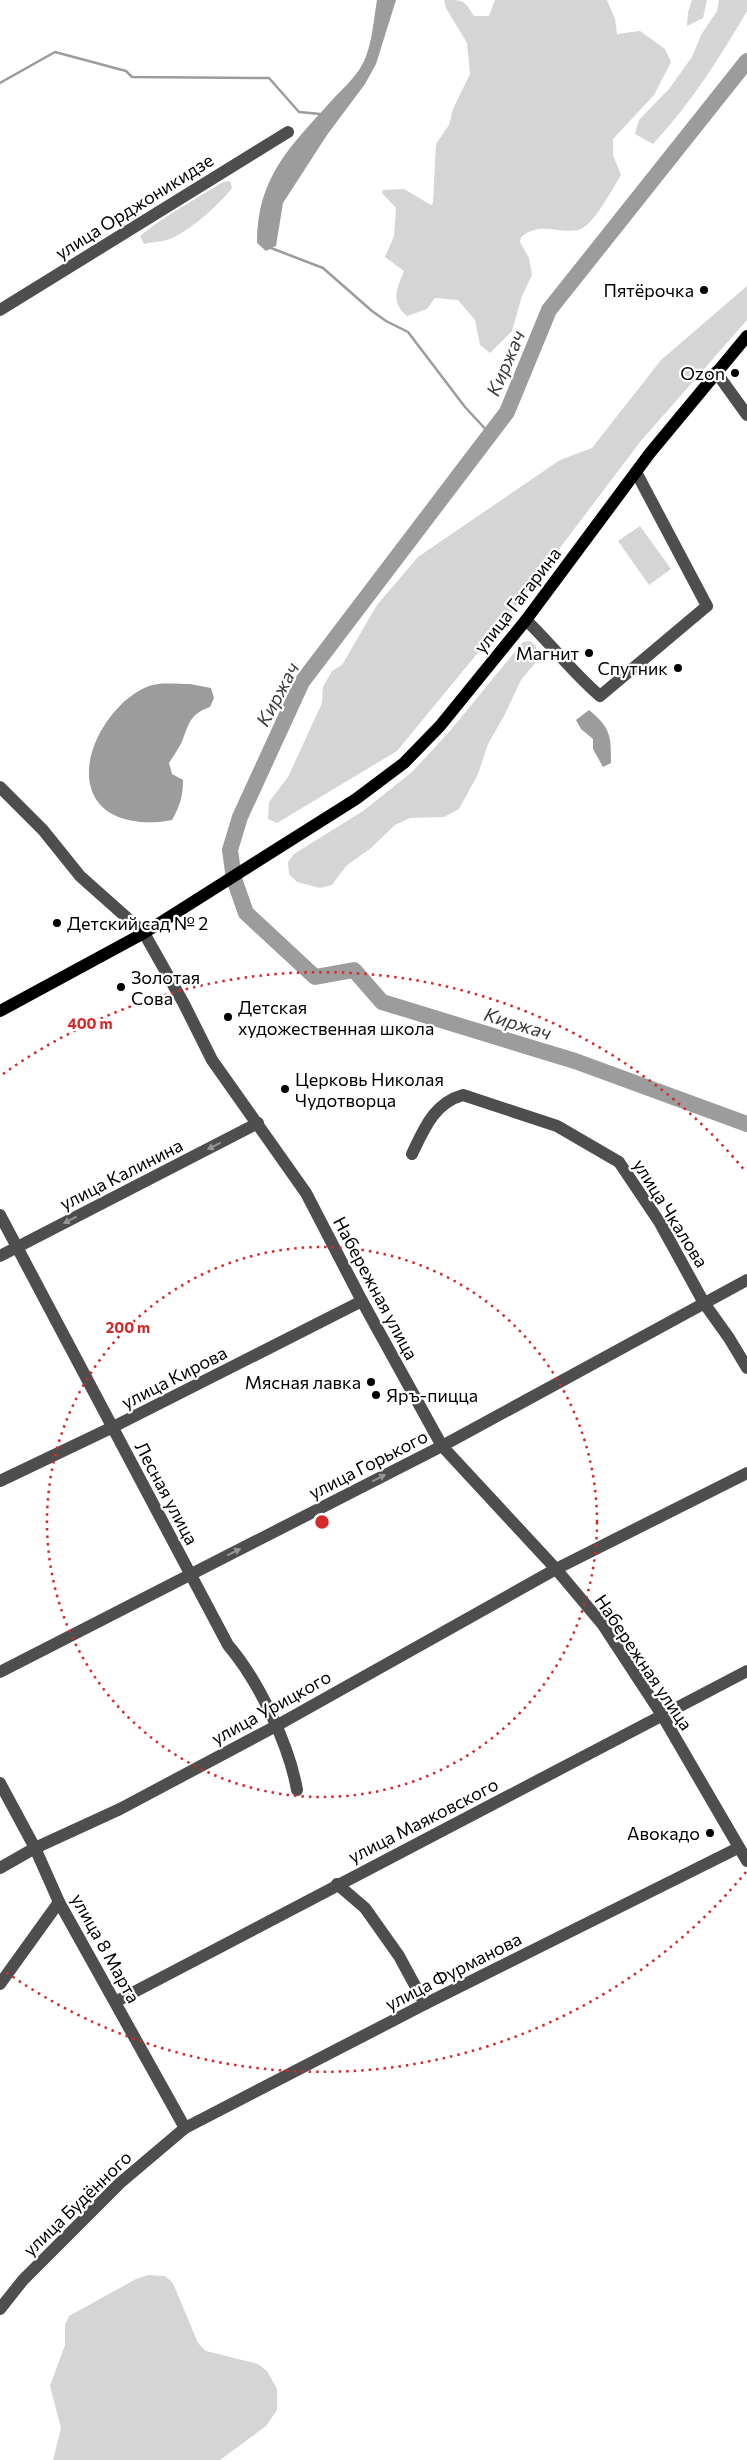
<svg xmlns="http://www.w3.org/2000/svg" width="747" height="2460" viewBox="0 0 747 2460" font-family="Commissioner,sans-serif">
<style>
.green{fill:#d5d5d5}
.water{fill:#9c9c9c}
.lines{fill:none;stroke-linecap:round;stroke-linejoin:round}
.stream{stroke:#9c9c9c;stroke-width:2.5}
.river{stroke:#9c9c9c;stroke-width:16}
.minor{stroke:#4e4e4e;stroke-width:12}
.major{stroke:#000;stroke-width:12}
.oneway{fill:#959595}
.ring{fill:none;stroke:#d62828;stroke-width:2.5;stroke-dasharray:2.5 5}
.poi-dot{fill:#000;stroke:#fff;stroke-width:2}
.labels{text-anchor:middle;dominant-baseline:central;stroke-width:4.5;stroke-linejoin:round;paint-order:stroke}
.street-label{font-size:18px;fill:#000;stroke:#fff}
.poi-label{font-size:18px;fill:#000;stroke:#fff;text-anchor:end}
.water-label{font-size:19px;font-style:italic;fill:#3d3d3d;stroke:#fff}
.centre{fill:#d62828;stroke:#fff;stroke-width:2.5}
.ring-label{font-size:15px;text-anchor:middle;font-weight:bold;fill:#d62828;stroke:#fff;stroke-width:4.5;stroke-linejoin:round;paint-order:stroke}
</style>
<rect width="100%" height="100%" fill="#fff"/>
<g class="green">
<path d="M444,0C464,0 464,0 474,16H489L495,0H607L615,19L617,34L640,31L665,49L671,62L654,95L613,139V155L621,175C612,189 594,226 578,230C556,234 541,221 521,237L520,242L529,258L532,275L522,296L512,331L490,353L480,345L475,320L458,300L435,298L427,309L407,316C390,302 397,288 404,271L385,257L394,236L396,208L382,193L383,190L404,189L431,205L433,203L436,144L449,125L453,109L470,74L467,43L446,8Z"/>
<polygon points="692,0 707,0 703,18 687,26 688,12"/>
<path d="M719,0H747V11C719,59 691,103 653,144L635,134L639,120L669,89L692,57L701,35L717,11Z"/>
<path d="M230,181L232,188C219,205 188,233 167,240C160,242 151,242 144,244L140,236C165,215 195,200 223,182Z"/>
<polygon points="747,286 747,320 640,442 513,610 397,751 277,823 268,819 269,802 288,777 322,703 323,687 332,671 342,665 377,605 418,557 560,460 592,448 661,360"/>
<polygon points="640,526 671,569 649,585 618,541"/>
<polygon points="530,641 536,646 536,662 521,680 504,716 488,744 478,774 459,809 444,817 410,818 395,825 371,848 346,866 332,885 320,888 297,882 289,874 288,862 294,854 363,811 412,772 450,731 523,642"/>
<polygon points="148,2275 165,2276 173,2283 198,2343 206,2351 258,2364 267,2371 277,2389 277,2410 266,2426 220,2460 53,2460 61,2428 50,2386 65,2345 65,2325 69,2316 136,2279"/>
</g>
<g class="water">
<path d="M377,0H396L376,64L365,84L327,135L283,203L276,246L266,251L257,243C257,176 291,146 333,99C342,90 352,80 359,70C372,51 373,23 377,0Z"/>
<path d="M190,684L211,688L214,698L210,707C192,713 189,722 183,739C180,747 174,755 169,763L172,774L183,780C183,796 180,806 172,820C143,826 101,822 91,788C80,751 114,699 149,686C160,682 178,684 190,684Z"/>
<path d="M589,710C611,728 611,736 611,763L603,767L593,749V739L581,729L576,720Z"/>
</g>
<g class="lines">
<g class="stream">
<polyline points="0,83 55,52 126,71 132,77 269,78 299,112 320,114 319,117"/>
<polyline points="271,246 271,248 323,268 372,311 386,321 408,332 465,407 490,434"/>
</g>
<polyline class="river" points="747,61 549,310 507,412 302,682 240,817 230,850 234,879 246,913 315,977 354,970 382,1002 575,1061 747,1124"/>
<g class="minor">
<polyline points="0,310 288,132"/>
<polyline points="716,372 747,415"/>
<path d="M526,620C551,644 573,673 600,696L707,606L636,472"/>
<polyline points="0,787 43,830 80,876 144,933 184,1004 212,1060 306,1193 362,1301 442,1446 556,1569 603,1625 662,1715 747,1861"/>
<path d="M412,1154C424,1129 434,1103 463,1095L557,1126L619,1162L660,1223L704,1303L729,1338L747,1368"/>
<path d="M0,1215L228,1645C258,1680 289,1744 297,1790"/>
<polyline points="0,1256 258,1123"/>
<polyline points="0,1481 113,1427 362,1301"/>
<polyline points="0,1672 442,1446 747,1280"/>
<polyline points="0,1783 35,1848 59,1902 185,2128"/>
<polyline points="0,1868 35,1848 120,1809 276,1726 556,1569 747,1473"/>
<polyline points="337,1884 365,1908 399,1956 425,2004"/>
<polyline points="0,1984 59,1902"/>
<polyline points="117,2001 747,1671"/>
<polyline points="0,2309 23,2280 120,2183 185,2128 425,2004 738,1848"/>
</g>
<polyline class="major" points="0,1011 144,933 356,799 404,763 440,726 526,620 650,453 747,336"/>
</g>
<defs><path id="oneway-solid" d="M-6-.8H1V-3.2L6.5 0L1 3.2V.8H-6Z" transform="scale(1.25)"/></defs>
<g class="oneway">
<use href="#oneway-solid" transform="translate(214 1146) rotate(153)"/>
<use href="#oneway-solid" transform="translate(70 1220) rotate(153)"/>
<use href="#oneway-solid" transform="translate(379 1478) rotate(-27)"/>
<use href="#oneway-solid" transform="translate(234 1552) rotate(-27)"/>
</g>
<g class="ring">
<circle cx="322" cy="1522" r="275"/>
<path d="M746 1872A550 550 0 0 1 3 1970M3 1074A550 550 0 0 1 746 1172"/>
</g>
<g class="poi-dot">
<circle cx="704" cy="290" r="5"/>
<circle cx="735" cy="373" r="5"/>
<circle cx="589" cy="653" r="5"/>
<circle cx="678" cy="668" r="5"/>
<circle cx="57" cy="923" r="5"/>
<circle cx="121" cy="987" r="5"/>
<circle cx="228" cy="1017" r="5"/>
<circle cx="285" cy="1089" r="5"/>
<circle cx="371" cy="1382" r="5"/>
<circle cx="376" cy="1395" r="5"/>
<circle cx="710" cy="1833" r="5"/>
</g>
<g class="labels">
<g class="street-label">
<text transform="translate(134 206) rotate(-32)">улица Орджоникидзе</text>
<text transform="translate(517 600) rotate(-52)">улица Гагарина</text>
<text transform="translate(121 1174) rotate(-27)">улица Калинина</text>
<text transform="translate(671 1213) rotate(58)">улица Чкалова</text>
<text transform="translate(376 1288) rotate(62)">Набережная улица</text>
<text transform="translate(174 1377) rotate(-27)">улица Кирова</text>
<text transform="translate(368 1464) rotate(-27)">улица Горького</text>
<text transform="translate(167 1493) rotate(62)">Лесная улица</text>
<text transform="translate(644 1662) rotate(56)">Набережная улица</text>
<text transform="translate(271 1707) rotate(-29)">улица Урицкого</text>
<text transform="translate(423 1820) rotate(-27)">улица Маяковского</text>
<text transform="translate(106 1948) rotate(61)">улица 8 Марта</text>
<text transform="translate(453 1971) rotate(-27)">улица Фурманова</text>
<text transform="translate(77 2203) rotate(-44)">улица Будённого</text>
</g>
<g class="poi-label">
<text x="694" y="290">Пятёрочка</text>
<text x="725" y="373">Ozon</text>
<text x="579" y="653">Магнит</text>
<text x="668" y="668">Спутник</text>
<text x="67" y="923" text-anchor="start">Детский сад № 2</text>
<text x="131" y="977" text-anchor="start">Золотая<tspan x="131" dy="21">Сова</tspan></text>
<text x="238" y="1007" text-anchor="start">Детская<tspan x="238" dy="21">художественная школа</tspan></text>
<text x="295" y="1079" text-anchor="start">Церковь Николая<tspan x="295" dy="21">Чудотворца</tspan></text>
<text x="361" y="1382">Мясная лавка</text>
<text x="386" y="1395" text-anchor="start">Яръ-пицца</text>
<text x="700" y="1833">Авокадо</text>
</g>
<g class="water-label">
<text transform="translate(505 363) rotate(-67)">Киржач</text>
<text transform="translate(277 694) rotate(-62)">Киржач</text>
<text transform="translate(518 1023) rotate(17)">Киржач</text>
</g>
</g>
<circle cx="322" cy="1522" r="8" class="centre"/>
<g class="ring-label">
<text x="90" y="1029">400 m</text>
<text x="128" y="1333">200 m</text>
</g>
</svg>
